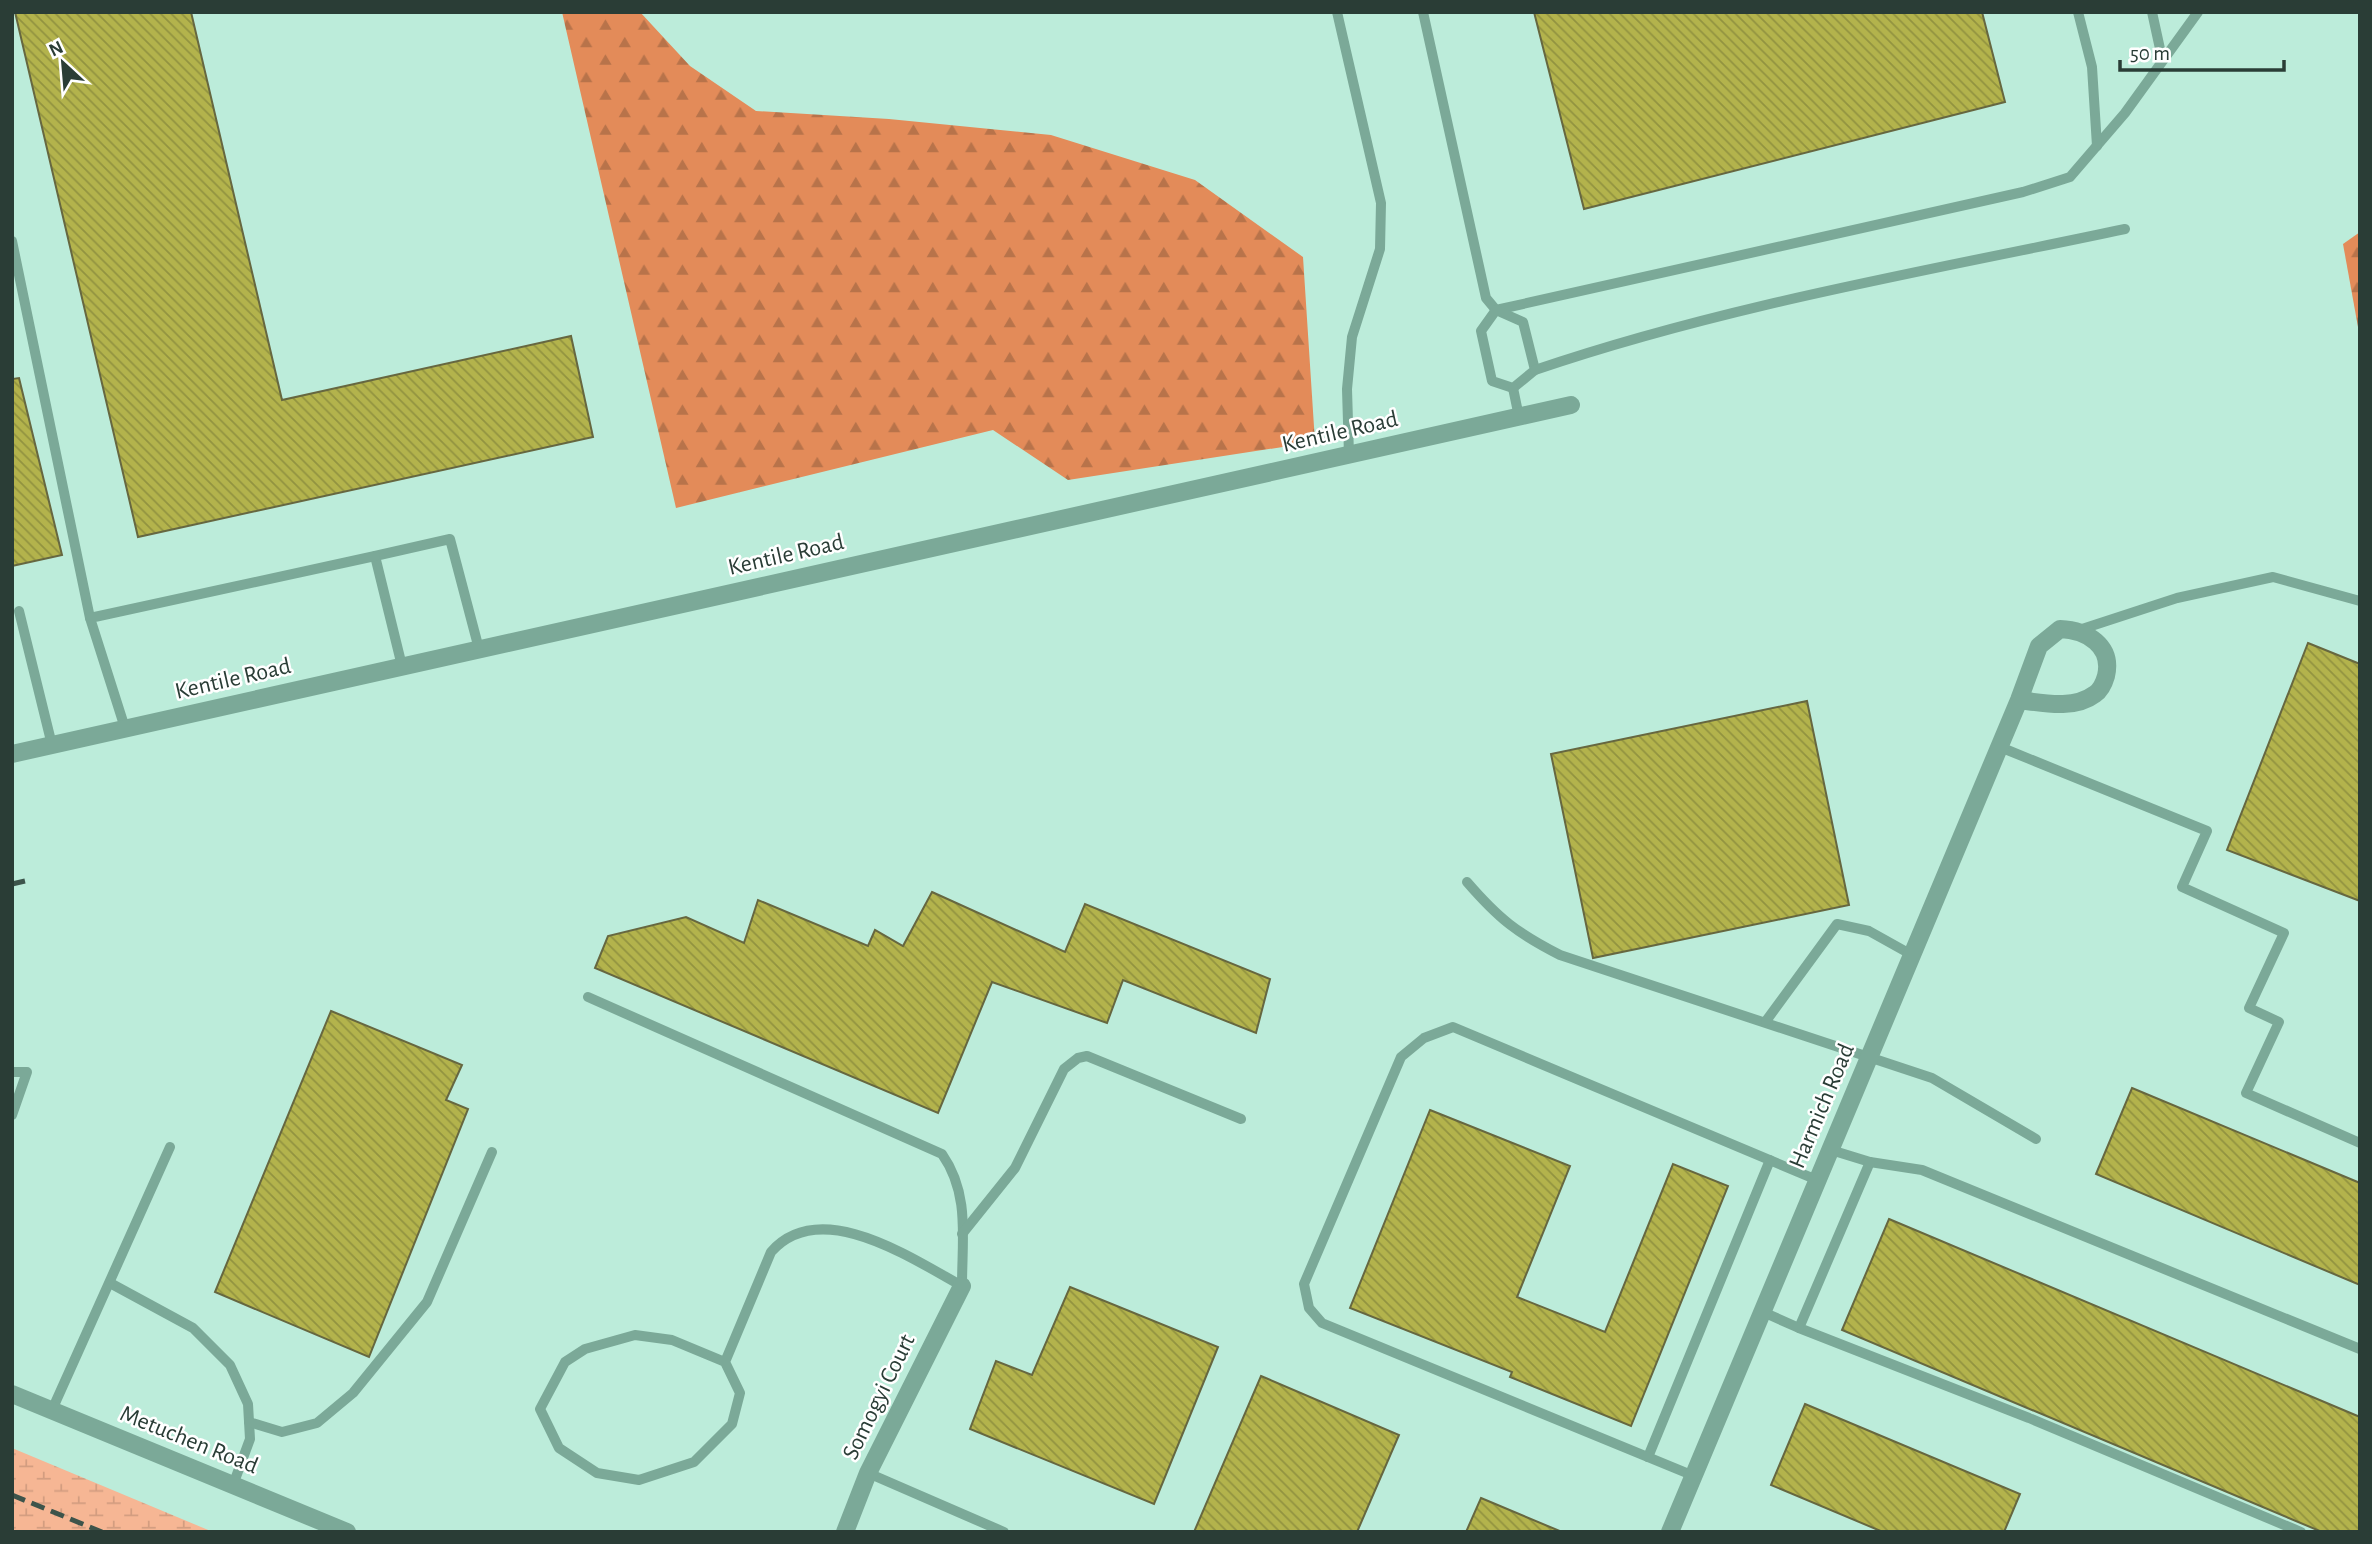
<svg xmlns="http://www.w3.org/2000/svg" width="2372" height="1544" viewBox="0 0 2372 1544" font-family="'Alegreya Sans',sans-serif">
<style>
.forest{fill:url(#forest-firs)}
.wetland{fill:url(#wetland-marsh)}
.building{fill:url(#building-back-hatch);stroke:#666740;stroke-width:2}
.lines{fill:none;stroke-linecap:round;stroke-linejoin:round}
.lane{stroke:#7ba998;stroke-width:10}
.street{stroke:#7ba998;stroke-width:18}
.rail{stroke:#3d544b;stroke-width:5;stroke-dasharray:14 7;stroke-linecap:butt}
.labels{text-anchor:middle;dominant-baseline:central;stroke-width:5;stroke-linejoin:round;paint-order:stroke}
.street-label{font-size:24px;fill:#2a3d36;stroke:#fff}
</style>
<defs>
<pattern id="forest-firs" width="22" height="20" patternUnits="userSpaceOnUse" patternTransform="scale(1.75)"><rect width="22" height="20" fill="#e38b59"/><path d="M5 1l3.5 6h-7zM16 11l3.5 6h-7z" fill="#b8734a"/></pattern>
<pattern id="wetland-marsh" width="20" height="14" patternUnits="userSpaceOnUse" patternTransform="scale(1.75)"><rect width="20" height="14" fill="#f6b694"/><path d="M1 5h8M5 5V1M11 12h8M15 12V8" fill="none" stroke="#d39d80"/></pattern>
<pattern id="building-back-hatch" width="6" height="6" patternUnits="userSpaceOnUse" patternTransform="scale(1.75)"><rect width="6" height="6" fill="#b3b34c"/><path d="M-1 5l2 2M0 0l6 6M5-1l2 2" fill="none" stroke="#929340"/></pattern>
</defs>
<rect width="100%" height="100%" fill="#bcecda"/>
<g class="forest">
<polygon points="562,12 640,12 690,66 756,111 889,119 1051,135 1195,180 1303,257 1315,442 1068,480 993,430 676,508"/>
<polygon points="2360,232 2360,338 2343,244"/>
</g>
<polygon class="wetland" points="12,1448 213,1532 12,1532"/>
<g class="building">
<polygon points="15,12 191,12 282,400 571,336 593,437 138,537"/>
<polygon points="1534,12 1982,12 2005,102 1584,209"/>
<polygon points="19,378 62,555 12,566 12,379"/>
<polygon points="2308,643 2360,664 2360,901 2227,850"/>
<polygon points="1807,701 1849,905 1593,958 1551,754"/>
<polygon points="932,892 1065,952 1085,904 1270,979 1256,1033 1123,980 1107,1023 992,982 938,1113 595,968 608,936 686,917 744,943 758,900 868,946 875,930 903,946"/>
<polygon points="331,1011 462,1065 446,1100 468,1109 369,1357 215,1292"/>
<polygon points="2132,1088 2360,1183 2360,1285 2096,1174"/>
<polygon points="1430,1110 1570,1166 1517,1297 1605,1332 1673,1164 1728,1186 1631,1426 1510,1377 1512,1372 1350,1308"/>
<polygon points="1889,1219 2360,1417 2360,1532 2322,1532 1842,1330"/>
<polygon points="1070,1287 1218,1347 1154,1504 970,1429 996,1361 1032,1375"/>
<polygon points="1261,1376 1399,1435 1357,1532 1194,1532"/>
<polygon points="1805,1404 2020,1494 2004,1532 1883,1532 1771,1485"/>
<polygon points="1481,1498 1562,1532 1466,1532"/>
</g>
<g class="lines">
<g class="lane">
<polyline points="1337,12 1381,203 1380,249 1352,337 1347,389 1349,455"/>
<polyline points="1423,12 1486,298 1496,310 2023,192 2070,177 2125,113 2198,12"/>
<polyline points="2078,12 2092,67 2097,146"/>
<polyline points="2152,12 2162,58"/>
<polyline points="12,241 90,618"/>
<polygon points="1496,310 1523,322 1535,370 1513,388 1492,381 1481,331"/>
<path d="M1535,370C1726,305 1927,271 2125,229"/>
<polyline points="1513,388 1519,417"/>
<polyline points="19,611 52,745"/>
<polyline points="2079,630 2177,598 2273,577 2360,601"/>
<polyline points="402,666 375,556 450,539 479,649"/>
<polyline points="125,728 90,618 375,556"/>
<polyline points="2000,747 2207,831 2182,887 2284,933 2249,1008 2279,1022 2246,1093 2360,1143"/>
<path d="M1467,882C1499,919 1517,933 1560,955L1932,1078L2036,1139"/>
<path d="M588,997L942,1154C970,1194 962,1238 962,1286C911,1258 820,1196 771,1252L725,1362L740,1393L732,1424L694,1462L639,1480L597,1473L559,1448L540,1409L565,1362L585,1349L635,1335L672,1340L725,1362"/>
<polyline points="1766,1021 1837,924 1869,931 1912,955"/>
<polyline points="12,1072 27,1072 12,1115"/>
<polyline points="1831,1150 1870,1162 1922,1170 2360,1349"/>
<polyline points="1870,1162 1799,1328 2029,1418 2301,1532"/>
<polyline points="962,1234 1015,1168 1064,1069 1078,1058 1087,1056 1241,1119"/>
<polyline points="110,1283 193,1328 230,1365 248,1404 250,1439 233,1485"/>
<polyline points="1763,1312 1799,1328"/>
<polyline points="52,1410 170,1147"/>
<polyline points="249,1422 282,1432 317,1423 353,1393 427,1302 492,1152"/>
<polyline points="1648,1457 1770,1160"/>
<polyline points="868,1473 1004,1532"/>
<polyline points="1694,1476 1322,1323 1309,1308 1304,1284 1401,1057 1424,1038 1453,1027 1817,1180"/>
</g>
<g class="street">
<polyline points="12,754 1571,405"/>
<polyline points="12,1394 347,1532"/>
<polyline points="845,1532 868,1473 962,1286"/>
<path d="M1670,1532L2019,700L2039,646L2060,629C2087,630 2113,646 2106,676C2104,683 2101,690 2095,694C2074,710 2043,703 2019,700"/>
</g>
<g class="rail">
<polyline points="12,884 25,881"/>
<polyline points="12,1495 102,1532"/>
</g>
</g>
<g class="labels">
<g class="street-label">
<text transform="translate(1340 432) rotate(-13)">Kentile Road</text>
<text transform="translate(786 555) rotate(-13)">Kentile Road</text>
<text transform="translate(233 679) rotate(-13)">Kentile Road</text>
<text transform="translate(1822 1106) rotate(-67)">Harmich Road</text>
<text transform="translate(879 1397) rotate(-64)">Somogyi Court</text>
<text transform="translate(189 1440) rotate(22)">Metuchen Road</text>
</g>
</g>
<rect width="2372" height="1544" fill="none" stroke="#2a3d36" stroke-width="28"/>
<g transform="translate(63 63) rotate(334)" stroke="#ffffff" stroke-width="5" paint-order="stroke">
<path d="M0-5L12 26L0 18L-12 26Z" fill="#2a3d36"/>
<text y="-10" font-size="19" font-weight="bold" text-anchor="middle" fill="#2a3d36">N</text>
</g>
<path d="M2120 60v10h164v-10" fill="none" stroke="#2a3d36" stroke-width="3.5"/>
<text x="2130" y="60" font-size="21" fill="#2a3d36" stroke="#ffffff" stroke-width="5" paint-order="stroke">50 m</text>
</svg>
